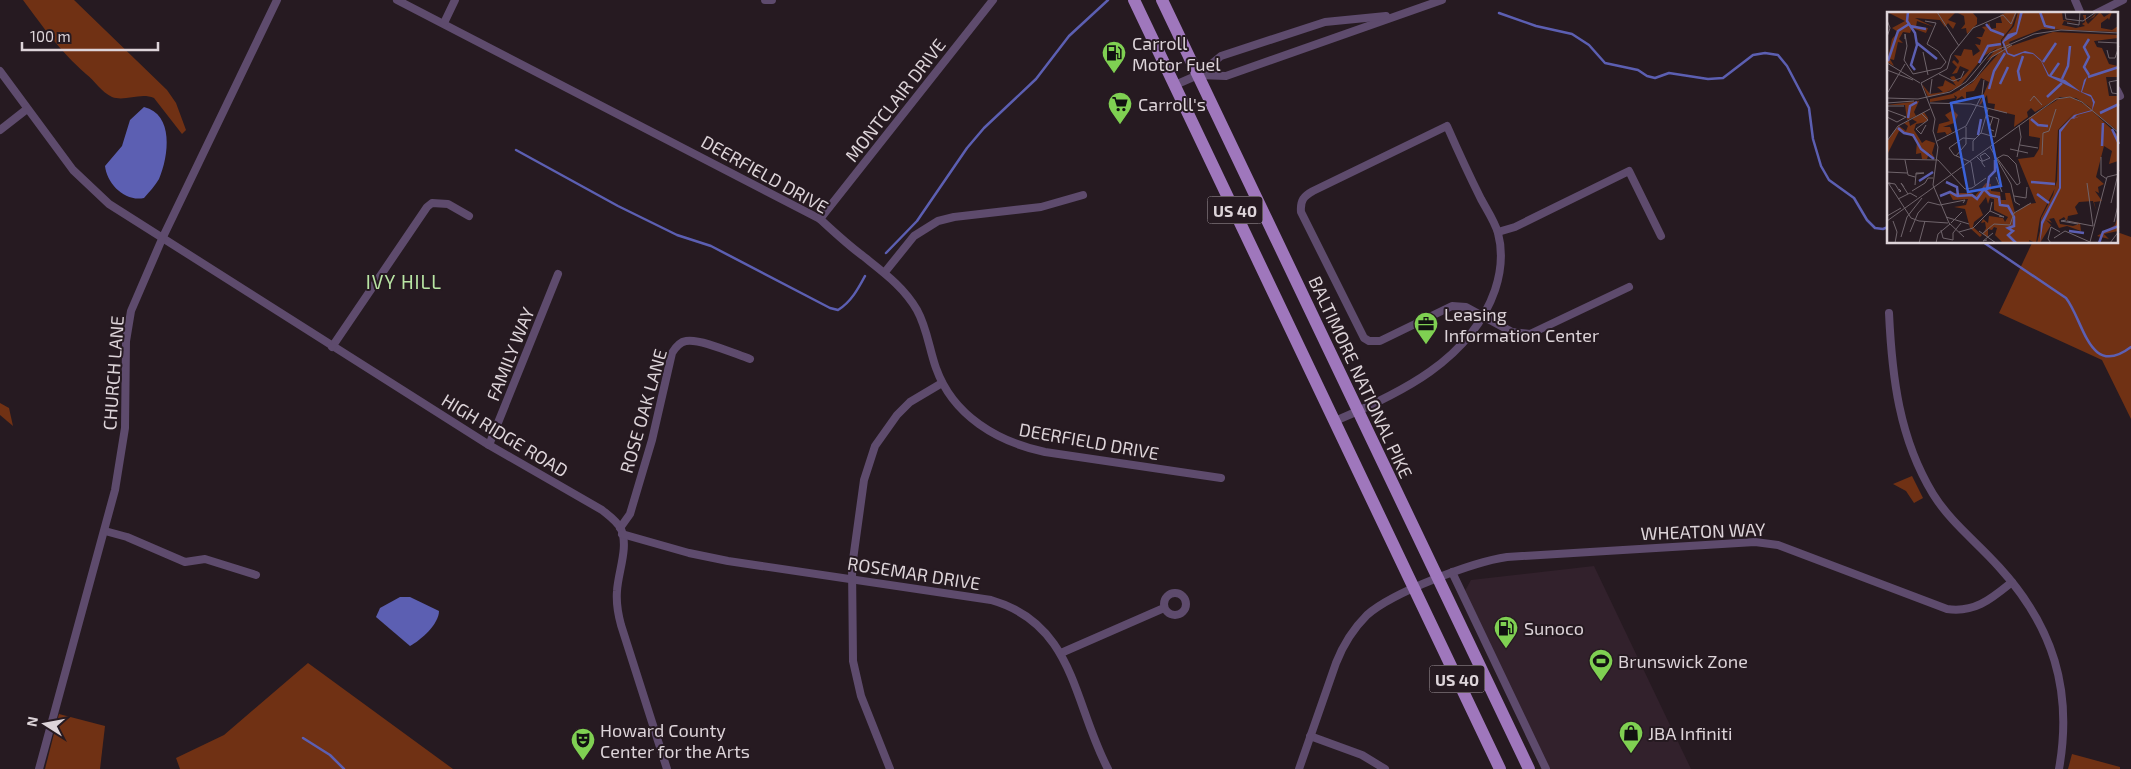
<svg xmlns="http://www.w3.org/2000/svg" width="2131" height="769" viewBox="0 0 2131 769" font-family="'Exo 2',sans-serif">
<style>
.built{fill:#32212c}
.green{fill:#703114}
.water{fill:#5c5fb2}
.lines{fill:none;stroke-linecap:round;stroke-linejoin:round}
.stream{stroke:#5c5fb2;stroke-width:2.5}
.street{stroke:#5e4b6d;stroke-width:8}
.primary{stroke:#9f77bc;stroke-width:12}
.labels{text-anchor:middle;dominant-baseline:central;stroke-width:4;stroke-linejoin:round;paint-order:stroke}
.shield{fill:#261a21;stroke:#a69ca2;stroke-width:1}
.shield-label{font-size:16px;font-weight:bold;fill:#ddd4d9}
.poi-label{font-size:18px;fill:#ddd4d9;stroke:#261a21;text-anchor:start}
.street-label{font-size:18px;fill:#ddd4d9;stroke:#261a21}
.neighbourhood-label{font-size:19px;letter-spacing:1px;fill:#b9e6a4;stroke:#261a21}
.inset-river{fill:none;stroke:#5c5fb2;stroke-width:2.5}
.inset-road{fill:none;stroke:#6f646b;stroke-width:1}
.view{fill:#3a62d8;fill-opacity:0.15;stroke:#3a62d8;stroke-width:2.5}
.inset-edge{fill:none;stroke:#ddd4d9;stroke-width:2.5}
</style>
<rect width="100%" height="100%" fill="#261a21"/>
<polygon class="built" points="1594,566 1691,769 1542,769 1461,598 1471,580"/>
<g class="green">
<path d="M23,0H74L167,90L176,103L186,130L182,134L154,98C140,92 125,102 112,97C101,92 95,81 86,74C59,50 44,28 23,0Z"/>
<polygon points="2117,232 2131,237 2131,419 2102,360 1999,313 2032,243 2117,242"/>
<polygon points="0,403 9,408 13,426 0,415"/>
<polygon points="1912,476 1923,498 1914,503 1906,491 1893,484"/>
<polygon points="308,663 453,769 180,769 176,758 224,735"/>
<polygon points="59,714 105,726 100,769 45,769"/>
<polygon points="2072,754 2120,767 2120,769 2068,769"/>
</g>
<g class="water">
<path d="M144,107C174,114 169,156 159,179C155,186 149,192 144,198C125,202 107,184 105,166L122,146L130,120Z"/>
<path d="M400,597H410L439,611C439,624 421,640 410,646L376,617L380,608Z"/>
</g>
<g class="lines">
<g class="stream">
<polyline points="1499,13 1536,26 1572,34 1589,45 1605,63 1638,70 1647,76 1655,78 1669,73 1708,79 1723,78 1753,55 1765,53 1778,55 1787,66 1809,108 1813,139 1821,166 1829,180 1854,198 1867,220 1875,228 1883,229 1888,227"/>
<path d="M516,150L618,206L677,235L711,246L830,308L838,310C851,302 858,289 865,276"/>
<path d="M1983,242L2066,298C2084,321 2089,379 2131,347"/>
<polyline points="886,253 917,221 967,148 984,128 1036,79 1069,36 1108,0"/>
<polyline points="303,738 330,755 344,769"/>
</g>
<g class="street">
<path d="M397,0L820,219C834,232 848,245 863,256C883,272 904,287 917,310C927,328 929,348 936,368C953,416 998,442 1045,452L1221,478"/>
<polyline points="765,0 772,0"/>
<polyline points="2075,0 2081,14"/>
<polyline points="2095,14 2123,0"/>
<polyline points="444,23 455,0"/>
<path d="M0,71L73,170L109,204L489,445L602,510C608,515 617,521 621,529C629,547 618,572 617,591C616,603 618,614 621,625L667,769"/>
<polyline points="1198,75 1226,76 1442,0"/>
<polyline points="1175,85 1198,75 1221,56 1325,22 1386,16"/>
<polyline points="2117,90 2120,96"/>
<polyline points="0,130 27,109"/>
<polyline points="820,219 993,0"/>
<polyline points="1498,232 1515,227 1629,171 1661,236"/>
<polyline points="885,272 914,236 938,221 954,217 1041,207 1083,195"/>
<path d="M1889,313C1892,377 1899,438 1933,494C1951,523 1977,542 1999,567C2053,626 2073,690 2059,769"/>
<polyline points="332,347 427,207 432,203 448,204 469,216"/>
<path d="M1335,421C1399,394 1471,360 1495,290C1501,272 1503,252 1498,233C1495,222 1487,210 1481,199C1469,175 1458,151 1447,126L1313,191C1304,196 1300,200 1301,212L1364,338L1369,341H1380L1452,306L1466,307L1512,332L1530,334L1629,287"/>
<polyline points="489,445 558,274"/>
<path d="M620,528L630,514L652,440L672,353C675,348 679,342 686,341C700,338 735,354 750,359"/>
<polyline points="105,531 127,537 185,562 205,559 256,575"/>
<path d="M622,534L689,553L728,561L991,600C1075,624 1073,703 1108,769"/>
<polyline points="1452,572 1546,769"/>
<circle cx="1175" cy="604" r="11"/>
<polyline points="1061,653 1164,608"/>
<polyline points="1310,736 1362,755 1385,769"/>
<polyline points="39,769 115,490 125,428 126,341 131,311 162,239 277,0"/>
<polyline points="890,769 861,696 853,661 852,567 864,480 875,446 897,415 910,402 942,383"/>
<path d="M1299,769L1336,663C1343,645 1353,629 1367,615C1393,592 1473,562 1507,557L1755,542L1778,545L1947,609C1975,613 1991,599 2012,582"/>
</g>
<g class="primary">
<polyline points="1134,0 1500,769"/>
<polyline points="1162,0 1529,769"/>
</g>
</g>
<defs>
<symbol id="fuel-pin" viewBox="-11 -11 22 30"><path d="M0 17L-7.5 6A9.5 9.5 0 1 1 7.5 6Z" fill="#7fd052" stroke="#261a21"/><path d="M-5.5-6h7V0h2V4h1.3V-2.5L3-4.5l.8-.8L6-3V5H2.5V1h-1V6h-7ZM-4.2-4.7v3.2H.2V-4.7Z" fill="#111"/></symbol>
<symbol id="supermarket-pin" viewBox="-11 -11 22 30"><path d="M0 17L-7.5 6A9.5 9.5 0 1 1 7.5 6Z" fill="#7fd052" stroke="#261a21"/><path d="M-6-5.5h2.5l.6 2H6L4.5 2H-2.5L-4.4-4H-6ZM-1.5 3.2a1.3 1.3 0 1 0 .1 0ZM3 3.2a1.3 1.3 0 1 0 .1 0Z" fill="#111"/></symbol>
<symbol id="office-pin" viewBox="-11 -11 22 30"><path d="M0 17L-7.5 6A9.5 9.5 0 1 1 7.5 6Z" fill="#7fd052" stroke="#261a21"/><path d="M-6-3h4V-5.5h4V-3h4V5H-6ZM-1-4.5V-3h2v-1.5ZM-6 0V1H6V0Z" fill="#111"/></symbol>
<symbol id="stadium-pin" viewBox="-11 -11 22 30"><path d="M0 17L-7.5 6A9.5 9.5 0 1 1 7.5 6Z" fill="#7fd052" stroke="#261a21"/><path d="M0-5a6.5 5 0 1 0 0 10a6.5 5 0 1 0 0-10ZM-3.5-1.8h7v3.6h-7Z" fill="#111"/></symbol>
<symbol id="shop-pin" viewBox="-11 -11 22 30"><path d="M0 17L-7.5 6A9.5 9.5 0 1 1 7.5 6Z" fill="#7fd052" stroke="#261a21"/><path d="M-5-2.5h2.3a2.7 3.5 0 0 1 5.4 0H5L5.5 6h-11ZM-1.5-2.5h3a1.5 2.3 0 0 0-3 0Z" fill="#111"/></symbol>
<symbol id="theatre-pin" viewBox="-11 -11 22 30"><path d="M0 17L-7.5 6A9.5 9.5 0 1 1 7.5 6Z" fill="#7fd052" stroke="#261a21"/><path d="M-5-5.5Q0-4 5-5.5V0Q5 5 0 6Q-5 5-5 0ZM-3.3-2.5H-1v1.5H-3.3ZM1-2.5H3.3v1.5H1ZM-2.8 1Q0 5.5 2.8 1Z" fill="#111"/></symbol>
</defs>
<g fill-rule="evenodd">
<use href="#fuel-pin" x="1100" y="39" width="28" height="38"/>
<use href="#supermarket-pin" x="1106" y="90" width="28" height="38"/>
<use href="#office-pin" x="1412" y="310" width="28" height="38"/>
<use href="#fuel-pin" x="1492" y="614" width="28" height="38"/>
<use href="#stadium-pin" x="1587" y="647" width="28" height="38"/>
<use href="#shop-pin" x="1617" y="719" width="28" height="38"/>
<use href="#theatre-pin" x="569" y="726" width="28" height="38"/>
</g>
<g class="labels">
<g class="shield">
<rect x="1207.5" y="196.5" width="55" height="27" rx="4"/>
<rect x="1429.5" y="665.5" width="55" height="27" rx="4"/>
</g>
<g class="shield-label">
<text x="1235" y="210">US 40</text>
<text x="1457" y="679">US 40</text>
</g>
<g class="poi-label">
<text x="1132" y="43">Carroll<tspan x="1132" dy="21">Motor Fuel</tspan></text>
<text x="1138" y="104">Carroll's</text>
<text x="1444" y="314">Leasing<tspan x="1444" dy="21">Information Center</tspan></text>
<text x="1524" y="628">Sunoco</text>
<text x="1618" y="661">Brunswick Zone</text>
<text x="600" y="730">Howard County<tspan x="600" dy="21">Center for the Arts</tspan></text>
<text x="1648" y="733">JBA Infiniti</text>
</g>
<g class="street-label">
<text transform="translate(895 100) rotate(-52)">MONTCLAIR DRIVE</text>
<text transform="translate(765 174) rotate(29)">DEERFIELD DRIVE</text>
<text transform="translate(510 354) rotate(-68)">FAMILY WAY</text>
<text transform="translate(113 373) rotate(-86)">CHURCH LANE</text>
<text transform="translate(1361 377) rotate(65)">BALTIMORE NATIONAL PIKE</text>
<text transform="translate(643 411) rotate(-74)">ROSE OAK LANE</text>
<text transform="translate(505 435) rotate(31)">HIGH RIDGE ROAD</text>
<text transform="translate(1089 441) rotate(10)">DEERFIELD DRIVE</text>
<text transform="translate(1703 531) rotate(-2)">WHEATON WAY</text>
<text transform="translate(914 573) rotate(9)">ROSEMAR DRIVE</text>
</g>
<g class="neighbourhood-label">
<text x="404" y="281">IVY HILL</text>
</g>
</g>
<g transform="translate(1887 12)">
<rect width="231" height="231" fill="#261a21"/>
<path d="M0,0H85L92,8L90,6V12L80,22L79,16L74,17L78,12L77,4L69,0L61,8L69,11L66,17L61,11L58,15L53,8L28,6L47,15L30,9L29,15L41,16L39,21L25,16L23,21L16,20L12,27L16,31L11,30L7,48L3,47L7,54L0,50L5,27L11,20L5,16L18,9ZM121,0H130L125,14L114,28L115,37L117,40L115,28L127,14L131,0H175L176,8L191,11L177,9L175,13L189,16L198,14L195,12L198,10L196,3H199V9L204,6L202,3L204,6L210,0L207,5L199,9L201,12L213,0L217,5L225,0L222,8L221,6L214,11V16L225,18L231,14V20L155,17L122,30L124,34L166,20L231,23V26L207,29L210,35L215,36L222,52L231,54V65H219L222,84H231V119L205,99L231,123V149L222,152L225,139L217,134L209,165L217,172L211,175L212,181L208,179L215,189L207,190L209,198L206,189L192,190L188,195L191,202L181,204L180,209L177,205L172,208L173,212L186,214L192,212L181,209L193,211L194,219L180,214L172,216L167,206L162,207L165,211L159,208L164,213L153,231H150L153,219L154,206L166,183L170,168L172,118L190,98L171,118L168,176L153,206L149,231L142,228L143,231H116L108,223L110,216L107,215L105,218L101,217V225L96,222L99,216L98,210L94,211L96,207L101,211L102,204L116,206L118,210L121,205L107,198V187L103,186L101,192L99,185L92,194L96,203L87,210L86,215L95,223L93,225L83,216L78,197L67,195L79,193L81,187L66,188L62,181H84L88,184L99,171L104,172V179L113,180L114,188H119L118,181H123L128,201L141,192L149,191L131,147L147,145L152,137L153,126L142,124V106L173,86H186L206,97L189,86L173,85L148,100L144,96L140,100L141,105L127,115L128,103L107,98L108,92L101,91L100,83L94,92L92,93L102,70L94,66L87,79L79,80V88L75,84L69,88L70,85L67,83L68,86L43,90V87L65,82L85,71L112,41L99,49L110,36L97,44L72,75L57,81L41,85L35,72L43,82L56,80L50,75L56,74L58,68L69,74L63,65L67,64L71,70L82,58L73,54L70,61L65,62L70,55L65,50L67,48L71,52L72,49L67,43L74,44L77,37L85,38L86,44L93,39L88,32L93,33L94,28L89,25H95L98,18L95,15L101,14L102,10L104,17L109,16V11H115L113,3ZM32,89L27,100L29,104L20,108L18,93H0ZM66,98L71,103L67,111L56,115H63L65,120L60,123L58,120L50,121L52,112L63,109L58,103ZM37,100L41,106L39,110L29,112L27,118L35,131L39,128L48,131L45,141L48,147L42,141L40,147H35L34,141L29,142L30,129L23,123L12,119L0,143V130L8,118L12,114L19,119L21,114L17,111L22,109L23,114L30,110L25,107ZM230,207H231V219L217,222L222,227L210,224L228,213Z" fill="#703114"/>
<path d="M133,0H136L130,22L117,30L121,41L127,43L138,39L146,41L154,48L162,63L178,68L194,80L197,68L200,65L195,80L204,83L208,90L205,99L190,103L186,107L194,104L184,107L174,120V176L156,212L153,231L154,210L172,176V118L187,103L205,98L206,91L204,85L161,64L154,49L146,42L136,41L127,45L120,42L115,30L121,22L129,20Z" fill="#5c5fb2"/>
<path class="inset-river" d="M21,0L20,9L28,21L30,33L24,53L28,58M153,0L158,14L168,16M99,12L104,18L117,23M23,14L39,17M30,31L50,47M1,49L11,19L22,12M156,50L169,31M92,51L101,34L114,32M202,63L197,55L202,45L197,35L202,27M163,64L172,51M201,65L232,55M175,67L181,54L183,34M133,69L131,59L136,44M113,72L121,55M102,77L107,59L118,41M160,85L175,71M213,101L232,92M21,106L23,94L30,90M144,107L151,113L161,114M11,116L17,121L26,123L34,137L47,147M225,117L232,132M91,123L94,107M215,134L216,111M32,169L46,160M59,170L70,175L71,184L85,183L90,187L97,177L103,183L112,185L113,193L121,194L127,205V214L121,216L126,219L121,223L129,231M144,170L168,172M100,178L102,165L108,159V148M150,182L162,191M53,184L63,180L70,184M182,219L197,221M212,231L216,220L232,214"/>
<path class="inset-road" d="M50,0L72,34M178,0L179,7L196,9L209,0M0,8L3,16L0,25M38,9L49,11L40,32L51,39L59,50M180,11L192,13L193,0M18,27V22L20,34L17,48L26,62L54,56L59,50M211,30L232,31M220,38L222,46H228L232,34M36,40L41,63M0,51L33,71M0,58L26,68M52,62L66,69L74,66L77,59M232,68L222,70L225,81L232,82M34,71L60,57L64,43L86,16L116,3L124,12L129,0M34,71L48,107L46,119L51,135L46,173L62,211L77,225M73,78L87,68L105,45L125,33M1,80L18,52M43,82L45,67M0,86L31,87L63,80L79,70L103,41L147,22L174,18L232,21M143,89L147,84L155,93M0,91L27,89M43,91L84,92L120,101M0,94H17M0,98L19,105L10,110L0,105M34,101L41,108L29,117L34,122L39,113M106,105L102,117L107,119M94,121L108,125L112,107L99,103M88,127L76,126L62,136L67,143L84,150L88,173M0,129L11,114L43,97M50,129L79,114L95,83L97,68M133,133L151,136M103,135L124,172L128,190L133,193M123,137L141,141M86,139V129L94,121L101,97M155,143L156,121L162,119L169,97M69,144L79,132V115M89,144L94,149H96L103,146L98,141L93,144L95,148V151L98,155M130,145L134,125L132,113M214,145V163L220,167M0,147L51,148L78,177L85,176L99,166M109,147L116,143H117L121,144L129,152L133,171L130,173L110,146M18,148L21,163L28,165M0,160L20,161M109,165L115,180M0,169L24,206L32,209L61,211M200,171L206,214M4,172L2,171L8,172L13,180L14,179L12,177M28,173L29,162L37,161H29V162M17,175L14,171L21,182M25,179L38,171L41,166H46M127,184L139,186L140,175M11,187L23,181L30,185M224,191L232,158M103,199L117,205L112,204M0,204L14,196M59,205L82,212M179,208L174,209L191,212M0,209L169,87L183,85L195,90L232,121M6,209L10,220L8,231M180,209L206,214M227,210L231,193M64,211L75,200M54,218L56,226L66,228V221L74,211M92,219L109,231M23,220L31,201L41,190L53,193L78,188L76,191M72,220L86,216L103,199L105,190M95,222L107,212L123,213L127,201L144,191M14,225L20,205L35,186M167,226L178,219L203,230M100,228L96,229L106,221M203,230L220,165L232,162M32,231L38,209M49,231L51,222L63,212M164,231L161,227L164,215L173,220M223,231L232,219"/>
<path class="view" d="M96,84L114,174L81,180L64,91Z"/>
<rect width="231" height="231" class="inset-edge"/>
</g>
<g transform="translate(45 724) rotate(281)" stroke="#261a21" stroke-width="4" paint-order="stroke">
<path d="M0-4L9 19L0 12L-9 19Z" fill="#ddd4d9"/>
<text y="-8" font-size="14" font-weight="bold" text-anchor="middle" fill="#ddd4d9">N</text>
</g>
<path d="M22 42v8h136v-8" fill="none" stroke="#ddd4d9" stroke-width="2.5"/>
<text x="30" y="42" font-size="15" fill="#ddd4d9" stroke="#261a21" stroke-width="4" paint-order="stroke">100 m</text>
</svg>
